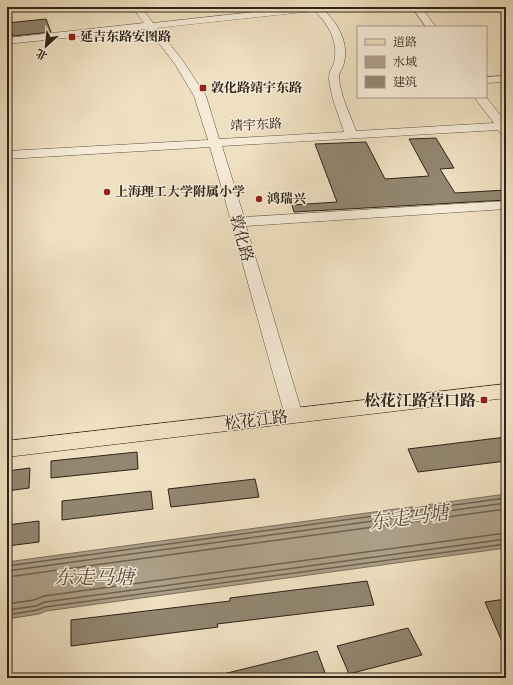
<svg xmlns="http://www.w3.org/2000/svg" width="513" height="685" viewBox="0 0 513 685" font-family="'IM FELL Great Primer','Noto Serif SC',serif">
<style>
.water{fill:#ada088;stroke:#7a6e5c}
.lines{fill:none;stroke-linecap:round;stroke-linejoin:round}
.shore{stroke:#6e6250;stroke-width:1.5}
.building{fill:#928670;stroke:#2e2419}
.minor-casing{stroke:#5e5343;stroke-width:1}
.major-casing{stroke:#2e2419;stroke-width:1}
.minor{fill:#f5ebd7;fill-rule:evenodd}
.major{fill:#efe0c1;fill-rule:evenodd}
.poi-dot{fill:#8f2418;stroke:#f5ebd7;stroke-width:1.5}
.labels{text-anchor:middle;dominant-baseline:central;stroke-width:3;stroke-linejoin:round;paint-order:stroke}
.far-poi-label{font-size:13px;font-weight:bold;fill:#2e2419;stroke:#f5ebd7;text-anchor:start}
.far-street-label{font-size:13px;fill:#2e2419;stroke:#f5ebd7}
.street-label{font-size:16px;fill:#2e2419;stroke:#f5ebd7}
.poi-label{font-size:16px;font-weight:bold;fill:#2e2419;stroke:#f5ebd7;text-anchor:end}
.near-water-label{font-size:20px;font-style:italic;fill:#5a4f40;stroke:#f5ebd7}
</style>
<rect width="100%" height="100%" fill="#efe0c1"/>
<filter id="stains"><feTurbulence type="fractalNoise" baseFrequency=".005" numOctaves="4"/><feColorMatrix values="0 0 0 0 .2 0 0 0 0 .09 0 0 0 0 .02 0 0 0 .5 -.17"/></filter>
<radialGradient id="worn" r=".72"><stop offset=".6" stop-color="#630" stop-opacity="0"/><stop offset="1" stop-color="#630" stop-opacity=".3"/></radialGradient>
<polygon class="water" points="506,494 506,548 46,611 39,614 7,619 7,562"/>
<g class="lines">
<g class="shore">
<polyline points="7,566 506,498"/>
<polyline points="7,571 506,503"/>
<polyline points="7,577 506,509"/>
<polyline points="7,604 34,600 44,596 506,533"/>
<polyline points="7,610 36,606 45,602 506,539"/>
<polyline points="7,615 37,610 45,607 506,544"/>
</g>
</g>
<g class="building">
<polygon points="46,19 51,32 13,36 12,33 7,34 7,23"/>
<polygon points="436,138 454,168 440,169 455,193 506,190 506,200 294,212 292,205 337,202 315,144 366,142 385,179 429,176 409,139"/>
<polygon points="506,437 506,461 418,472 408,449"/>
<polygon points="137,452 138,469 51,478 51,461"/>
<polygon points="30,468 29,488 7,491 7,471"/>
<polygon points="255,479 259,497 171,507 168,489"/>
<polygon points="151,491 153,509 62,520 62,501"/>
<polygon points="39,521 39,542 7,546 7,525"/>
<polygon points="367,581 374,605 217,624 218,627 71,646 71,620 230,601 230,598"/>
<polygon points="506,599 506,651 485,602"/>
<polygon points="408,628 422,655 349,674 337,646"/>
<polygon points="317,651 327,678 220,678 219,675"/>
</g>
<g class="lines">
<defs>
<g id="minor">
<path d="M132,7H141L153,23L298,7H327L324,10C338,24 349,42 344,63C343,68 339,72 339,77C340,95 350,114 356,131L494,123L474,97H486L506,122V136L502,135L498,130L222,146L244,217L506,201V209L246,226L303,416L301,420L294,422L287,420L285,416C259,326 236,236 210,147L7,159V151L208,140L194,96L175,64L148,29L7,44V38L144,23ZM315,11C329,25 339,43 334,63C332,68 329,72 329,78C330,96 339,115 344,132L219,139L206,96L183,61L157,28Z"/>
<polygon points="412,7 421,7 436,27 426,27"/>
<polygon points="506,76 506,82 486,83 486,77"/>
</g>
<polygon id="major" points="506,384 506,398 7,457 7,441"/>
</defs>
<use href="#minor" class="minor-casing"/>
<use href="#major" class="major-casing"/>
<use href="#minor" class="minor"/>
<use href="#major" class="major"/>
</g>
<g class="poi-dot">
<rect x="68" y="33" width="8" height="8" rx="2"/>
<rect x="199" y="84" width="8" height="8" rx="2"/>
<circle cx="107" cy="192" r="4"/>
<circle cx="259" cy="199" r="4"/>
<rect x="480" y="396" width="8" height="8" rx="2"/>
</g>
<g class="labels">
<g class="far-poi-label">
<text x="80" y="37">延吉东路安图路</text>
<text x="211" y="88">敦化路靖宇东路</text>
<text x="115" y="192">上海理工大学附属小学</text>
<text x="267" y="199">鸿瑞兴</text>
</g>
<g class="far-street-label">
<text transform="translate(256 125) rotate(-3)">靖宇东路</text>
</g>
<g class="street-label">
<text transform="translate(242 238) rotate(75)">敦化路</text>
<text transform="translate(256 420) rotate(-7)">松花江路</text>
</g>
<g class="poi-label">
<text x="476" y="400">松花江路营口路</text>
</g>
<g class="near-water-label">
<text transform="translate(409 517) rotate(-8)">东走马塘</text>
<text x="94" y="577">东走马塘</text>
</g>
</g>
<rect width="513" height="685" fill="none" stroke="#efe0c1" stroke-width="24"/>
<rect x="8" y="8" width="497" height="669" fill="none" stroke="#2e2419" stroke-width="2"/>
<rect x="12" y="12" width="489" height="661" fill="none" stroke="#2e2419"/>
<rect x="357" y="26" width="130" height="72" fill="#f5ebd7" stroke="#a59b8b"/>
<rect x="365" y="39" width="20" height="6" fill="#efe0c1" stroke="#a59b8b"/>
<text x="393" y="46" font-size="12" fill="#2e2419">道路</text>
<rect x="365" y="56" width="20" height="12" fill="#ada088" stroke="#a59b8b"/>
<text x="393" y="66" font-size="12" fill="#2e2419">水域</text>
<rect x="365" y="76" width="20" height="12" fill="#928670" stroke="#a59b8b"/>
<text x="393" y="86" font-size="12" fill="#2e2419">建筑</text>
<g transform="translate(46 46) rotate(207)" stroke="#f5ebd7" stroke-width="3" paint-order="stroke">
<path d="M0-3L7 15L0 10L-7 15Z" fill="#2e2419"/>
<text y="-6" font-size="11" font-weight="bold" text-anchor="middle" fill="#2e2419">北</text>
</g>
<rect width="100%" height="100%" filter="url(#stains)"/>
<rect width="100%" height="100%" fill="url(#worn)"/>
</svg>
